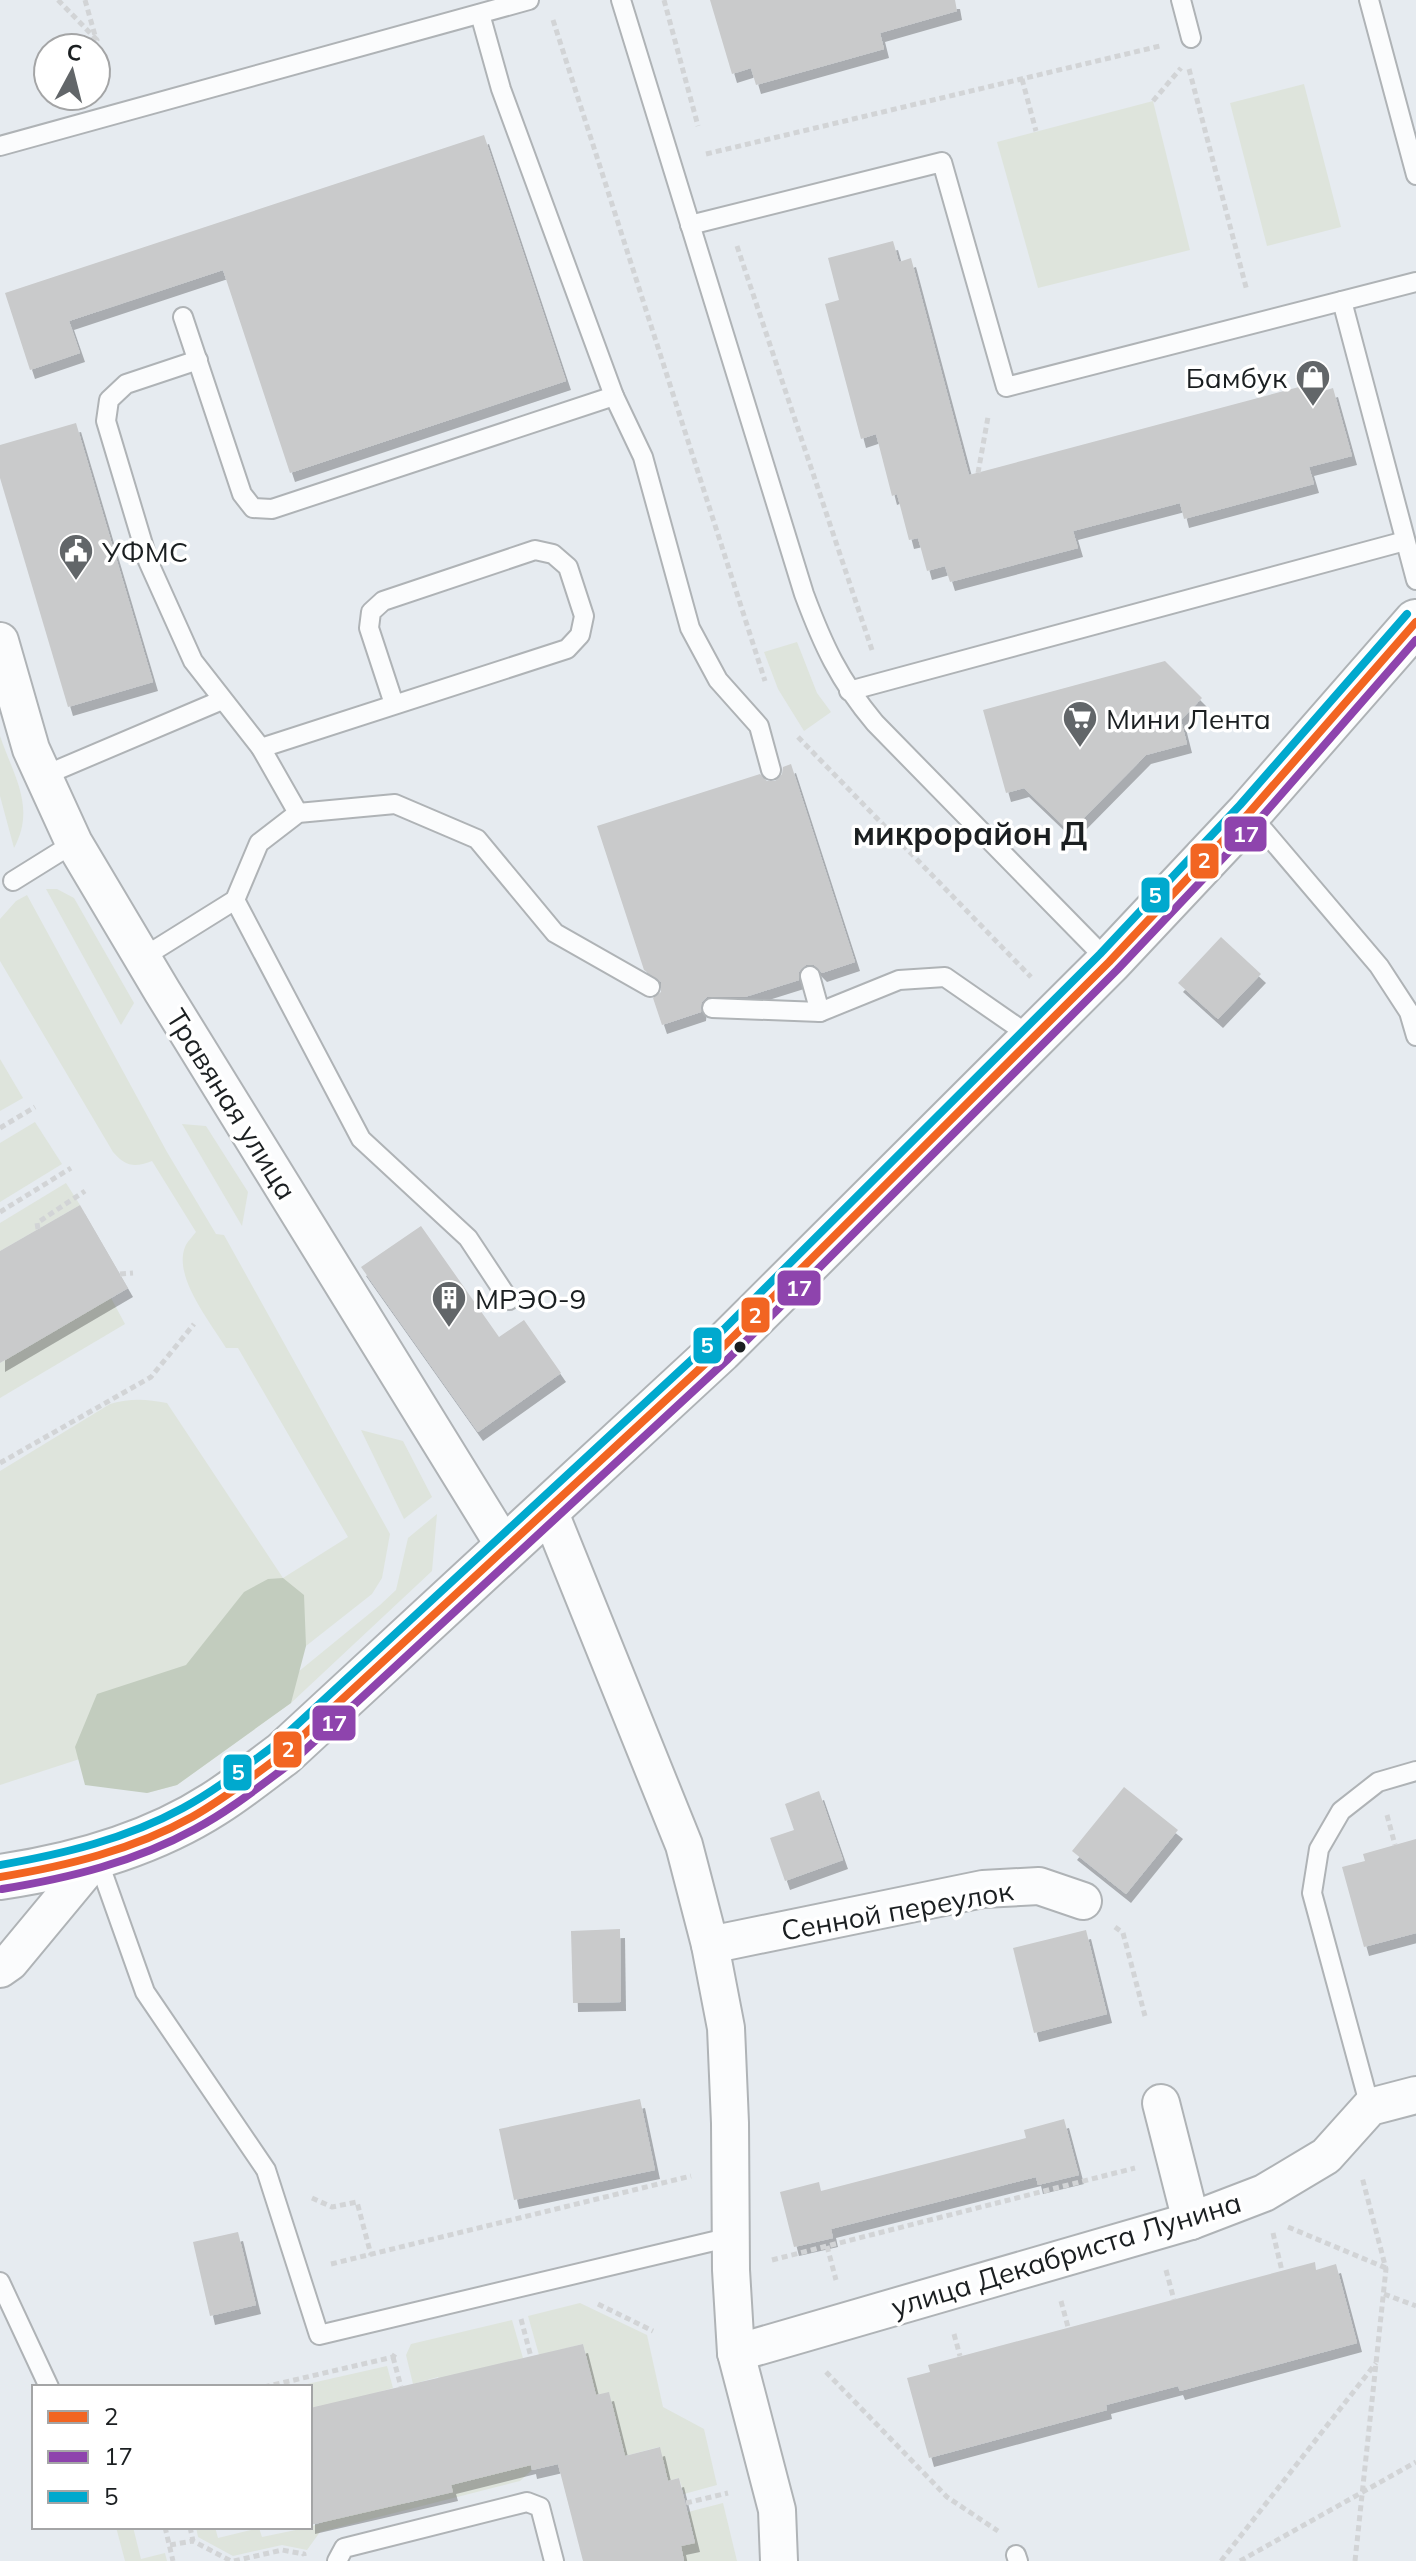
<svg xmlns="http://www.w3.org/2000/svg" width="1416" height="2561" viewBox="0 0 1416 2561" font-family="Mulish,sans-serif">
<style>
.green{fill:#dee4dc}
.forest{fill:#c2ccbe}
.building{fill:#c9cacb;filter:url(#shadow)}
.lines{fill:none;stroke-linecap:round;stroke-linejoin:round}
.service-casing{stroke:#afb3b6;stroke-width:22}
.minor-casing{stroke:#afb3b6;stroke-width:40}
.tertiary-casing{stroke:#afb3b6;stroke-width:48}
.path{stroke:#d2d4d6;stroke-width:5;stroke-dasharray:6 4;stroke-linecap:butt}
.service{stroke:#fbfcfd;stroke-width:18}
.minor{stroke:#fbfcfd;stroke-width:36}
.tertiary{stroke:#fbfcfd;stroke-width:44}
.bus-1-casing{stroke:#fff;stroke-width:14}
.bus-2-casing{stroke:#fff;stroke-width:14}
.bus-3-casing{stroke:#fff;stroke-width:14}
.bus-1{stroke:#f26522;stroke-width:8}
.bus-2{stroke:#8e44ad;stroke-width:8}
.bus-3{stroke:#00a9ce;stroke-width:8}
.bus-dot{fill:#1b1f21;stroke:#fff;stroke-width:3}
.labels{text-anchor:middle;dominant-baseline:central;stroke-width:7;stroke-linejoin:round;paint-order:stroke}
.poi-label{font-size:28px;fill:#1b1f21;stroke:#fff;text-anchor:start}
.street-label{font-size:28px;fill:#1b1f21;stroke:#fff}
.quarter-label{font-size:32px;font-weight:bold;fill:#1b1f21;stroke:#fff}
.line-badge{stroke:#fff;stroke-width:3}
.badge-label{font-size:22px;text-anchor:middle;font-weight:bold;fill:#fff}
</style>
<defs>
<filter id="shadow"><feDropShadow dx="5" dy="9" stdDeviation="0" flood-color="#0004"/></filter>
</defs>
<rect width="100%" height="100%" fill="#e6ebf0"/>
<g class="green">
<polygon points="1304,84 1341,227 1267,246 1230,103"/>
<polygon points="1153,101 1190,250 1038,288 997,142"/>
<polygon points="797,642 817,693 831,712 804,731 778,689 764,652"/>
<path d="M0,736C14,777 36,807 14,848L0,796Z"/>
<polygon points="46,889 57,889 74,898 134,1003 121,1025"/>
<path d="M27,895L167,1152L216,1234L224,1235L390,1534L382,1578L372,1594L306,1646L226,1693L92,1755L0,1785V1471L110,1404C131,1398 146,1399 167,1403L283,1578L348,1537L238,1348H226C211,1323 173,1277 185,1247C187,1242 193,1236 196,1232L152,1161C134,1168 125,1166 113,1152L0,961V919L16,901Z"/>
<polygon points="0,1059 23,1098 0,1111"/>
<polygon points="35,1122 62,1164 0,1202 0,1143"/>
<polygon points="182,1124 206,1126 248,1192 242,1226"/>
<polygon points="66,1183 80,1205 0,1251 0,1223"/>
<polygon points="111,1298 125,1324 0,1398 0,1363"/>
<polygon points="361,1430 403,1441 432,1497 404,1519"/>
<polygon points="437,1514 432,1571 291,1703 177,1785 147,1793 232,1715 298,1672 380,1605 396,1590 408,1538"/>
<polygon points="580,2303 647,2335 663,2407 704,2429 717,2485 684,2494 679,2478 668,2481 659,2447 625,2456 609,2393 596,2395 583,2344 539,2355 528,2316"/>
<polygon points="512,2320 523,2358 476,2370 441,2385 438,2377 413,2384 406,2355 411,2344"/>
<polygon points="387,2366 393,2388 372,2394 320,2425 315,2407 310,2407 310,2387 294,2387"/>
<polygon points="530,2463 532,2470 520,2481 320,2532 307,2550 282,2545 233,2556 198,2537 196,2527 215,2527 218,2538 259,2528 262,2537 310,2527 404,2492 408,2503 452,2492 451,2485"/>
<polygon points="723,2503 737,2561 684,2561 681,2546 695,2542 688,2512"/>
<polygon points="116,2527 133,2527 141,2559 165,2553 167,2561 125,2561"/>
</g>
<polygon class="forest" points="283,1578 304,1595 306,1646 291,1703 177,1785 147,1793 85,1785 75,1747 97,1694 186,1665 244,1592 268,1579"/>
<g class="building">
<polygon points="710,0 955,0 957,11 880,33 884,49 756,85 751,68 732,74"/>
<polygon points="484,135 566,381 290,473 223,270 69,321 80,353 30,370 5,293"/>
<polygon points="893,241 899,262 911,258 969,475 1314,383 1317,393 1333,388 1352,456 1309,467 1314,484 1184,519 1180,503 1073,531 1078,548 950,582 945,566 927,571 918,538 909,540 897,494 892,496 876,434 861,439 825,304 839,300 828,258"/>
<polygon points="76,423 153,682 68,707 0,478 0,445"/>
<polygon points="1165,661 1202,698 1181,720 1187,744 1146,755 1070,832 1024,788 1006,793 983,710"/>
<polygon points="791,764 855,962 822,973 814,965 806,965 799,972 799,980 745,997 707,997 702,1002 701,1012 662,1025 653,998 661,992 661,982 644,970 597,826 760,774 767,781 775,781 782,774 783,767"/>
<polygon points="1221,937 1261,974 1218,1019 1178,983"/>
<polygon points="80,1205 128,1288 0,1363 0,1251"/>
<polygon points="421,1226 499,1337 524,1320 561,1373 478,1432 361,1267"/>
<polygon points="1124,1787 1178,1830 1126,1894 1072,1851"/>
<polygon points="819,1791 843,1860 785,1881 770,1838 794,1830 785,1804"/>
<polygon points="1416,1839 1416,1933 1364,1947 1342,1867 1365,1861 1363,1854"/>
<polygon points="620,1929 621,2002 573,2003 571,1931"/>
<polygon points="1086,1930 1107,2014 1034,2033 1013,1948"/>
<polygon points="640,2099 655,2170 514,2200 499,2129"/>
<polygon points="1064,2119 1079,2175 1038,2185 1036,2177 831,2229 833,2238 794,2247 780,2192 819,2182 821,2191 1026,2138 1024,2130"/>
<polygon points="238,2232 256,2305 210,2316 193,2242"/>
<polygon points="1315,2262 1316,2270 1336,2264 1357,2343 1180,2391 1178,2386 1106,2405 1107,2410 929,2458 907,2378 930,2372 928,2365"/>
<polygon points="583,2344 596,2395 609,2392 625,2456 660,2447 668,2481 679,2478 695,2543 681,2546 684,2561 583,2561 558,2464 532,2470 531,2465 451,2485 453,2492 310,2525 310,2408"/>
</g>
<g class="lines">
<defs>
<g id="service">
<path d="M621,0L804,594C823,645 839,680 875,723L1109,962"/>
<polyline points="1181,0 1191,38"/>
<polyline points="1369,0 1416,175"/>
<polyline points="480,14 501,89 614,396 643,457 690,628 718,680 759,726 771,770"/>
<polyline points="0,146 529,0"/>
<polyline points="690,225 942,162 1006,387 1416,282"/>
<polyline points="1342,301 1416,580"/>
<polyline points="183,317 242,494 253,508 272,509 614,396"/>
<polyline points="198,360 126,384 109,400 106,421 148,561 193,661 261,748 298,813"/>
<polyline points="849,691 1405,541"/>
<polyline points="261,748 567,649 580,635 584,616 568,567 553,554 535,550 383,601 371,612 369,628 394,704"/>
<polyline points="43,776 222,700"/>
<polyline points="1249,813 1379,966 1409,1012 1416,1036"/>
<polyline points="13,881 74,843"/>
<polyline points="235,900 361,1139 468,1238 509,1300"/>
<polyline points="142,958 235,900 259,843 298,813 395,804 477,839 555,933 650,987"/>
<polyline points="810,976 820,1012"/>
<polyline points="712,1008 820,1012 899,980 945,977 1033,1038"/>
<polyline points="97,1857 145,1992 266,2170 319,2335 731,2237"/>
<polyline points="1370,2107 1312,1893 1319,1849 1341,1811 1378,1782 1416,1771"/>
<polyline points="0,2282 49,2387"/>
<polyline points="1016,2555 1018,2561"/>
<polyline points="337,2561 344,2548 527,2502 540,2507 554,2561"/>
</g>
<g id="minor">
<polyline points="0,641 31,749 74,843 162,991 505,1547"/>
<polyline points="548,1508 684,1845 710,1945 726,2028 730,2123 731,2270 736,2353 777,2510 779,2561"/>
<polyline points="710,1945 983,1889 1039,1886 1083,1901"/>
<polyline points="0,1969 10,1962 97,1857"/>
<polyline points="1161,2103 1191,2221"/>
<polyline points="736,2353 1191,2221 1264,2193 1326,2156 1370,2107 1416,2095"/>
</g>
<path id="tertiary" d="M0,1877C74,1866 150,1845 214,1804C238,1789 260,1771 283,1754L720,1350L1109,962L1249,813L1416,622"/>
</defs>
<use href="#service" class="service-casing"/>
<use href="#minor" class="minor-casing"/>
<use href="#tertiary" class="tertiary-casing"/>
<g class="path">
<polyline points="58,0 97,40 92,48"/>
<polyline points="85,0 96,39"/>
<polyline points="664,0 698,126"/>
<polyline points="553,20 765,681"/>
<polyline points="1189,69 1247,291"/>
<polyline points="1022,79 1036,131"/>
<polyline points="1153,101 1181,68"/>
<polyline points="706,154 1160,46"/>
<polyline points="737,246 872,650"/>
<polyline points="978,473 988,417"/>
<polyline points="798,737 1031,977"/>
<polyline points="0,1128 35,1107"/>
<polyline points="0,1212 71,1168"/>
<polyline points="38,1229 37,1223 85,1191"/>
<polyline points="120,1274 133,1273"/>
<polyline points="0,1463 151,1377 194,1324"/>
<polyline points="1387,1815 1395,1845"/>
<polyline points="1115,1927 1123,1933 1145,2016"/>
<polyline points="312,2198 332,2207 357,2202 371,2255"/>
<polyline points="1288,2227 1386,2268"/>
<polyline points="1273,2233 1282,2271"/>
<polyline points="827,2246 836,2280"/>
<polyline points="772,2260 1135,2168"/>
<polyline points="331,2264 691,2176"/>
<polyline points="1166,2270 1174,2300"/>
<polyline points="1384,2294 1416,2306"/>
<polyline points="1061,2301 1068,2327"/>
<polyline points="598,2304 653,2331"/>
<polyline points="521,2319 531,2357"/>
<polyline points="954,2334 960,2356"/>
<polyline points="393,2357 401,2387"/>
<polyline points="826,2372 947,2497 998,2531"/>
<polyline points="264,2387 393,2357 397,2351"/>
<polyline points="686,2503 728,2493"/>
<polyline points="165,2527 173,2561"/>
<polyline points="190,2527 193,2541 231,2561"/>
<polyline points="170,2545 193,2541"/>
<polyline points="234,2561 282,2550 304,2554 304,2556"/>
<polyline points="1221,2561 1376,2363"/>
<polyline points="1240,2561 1416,2462"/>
<polyline points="1355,2561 1386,2269 1362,2177"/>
</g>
<use href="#service" class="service"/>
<use href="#minor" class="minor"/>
<use href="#tertiary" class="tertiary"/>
<defs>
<path id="bus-1" d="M0,1877C66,1866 133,1850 192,1817C224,1799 253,1776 283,1754L720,1350L1109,962L1249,813L1416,622"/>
<path id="bus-2" d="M2,1889C69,1878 135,1862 195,1829C229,1811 260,1786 291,1763L728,1359L1117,970L1258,821L1416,640"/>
<path id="bus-3" d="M0,1865C63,1854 126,1839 183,1808C216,1790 245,1767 275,1745L712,1341L1100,954L1240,805L1407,614"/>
</defs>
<use href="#bus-1" class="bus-1-casing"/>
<use href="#bus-2" class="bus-2-casing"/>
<use href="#bus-3" class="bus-3-casing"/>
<use href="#bus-1" class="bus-1"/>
<use href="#bus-2" class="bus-2"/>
<use href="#bus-3" class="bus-3"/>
</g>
<defs>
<symbol id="shop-pin" viewBox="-11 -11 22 30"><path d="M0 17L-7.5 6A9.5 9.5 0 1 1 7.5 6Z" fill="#626669" stroke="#fff"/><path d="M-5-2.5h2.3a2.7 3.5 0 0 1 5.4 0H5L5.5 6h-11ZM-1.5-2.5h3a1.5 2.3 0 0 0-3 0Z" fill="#fff"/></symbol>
<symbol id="civic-pin" viewBox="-11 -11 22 30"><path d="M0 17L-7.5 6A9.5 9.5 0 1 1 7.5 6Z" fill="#626669" stroke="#fff"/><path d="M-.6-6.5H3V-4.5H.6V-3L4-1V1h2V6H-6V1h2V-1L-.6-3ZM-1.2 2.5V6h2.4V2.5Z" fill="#fff"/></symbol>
<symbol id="supermarket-pin" viewBox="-11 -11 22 30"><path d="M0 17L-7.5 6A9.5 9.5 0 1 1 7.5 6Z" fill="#626669" stroke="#fff"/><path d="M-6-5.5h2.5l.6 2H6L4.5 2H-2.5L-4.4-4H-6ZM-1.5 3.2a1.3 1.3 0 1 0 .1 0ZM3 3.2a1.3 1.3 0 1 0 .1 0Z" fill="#fff"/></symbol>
<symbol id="building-pin" viewBox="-11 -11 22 30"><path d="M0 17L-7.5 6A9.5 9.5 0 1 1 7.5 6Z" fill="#626669" stroke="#fff"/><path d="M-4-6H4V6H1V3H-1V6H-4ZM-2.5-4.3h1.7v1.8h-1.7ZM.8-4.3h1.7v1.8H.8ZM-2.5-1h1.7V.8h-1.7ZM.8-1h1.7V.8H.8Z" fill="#fff"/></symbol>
</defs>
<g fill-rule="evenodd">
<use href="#shop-pin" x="1293" y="357" width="40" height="54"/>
<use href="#civic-pin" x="56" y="531" width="40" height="54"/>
<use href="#supermarket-pin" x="1060" y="698" width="40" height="54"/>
<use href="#building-pin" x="429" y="1278" width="40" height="54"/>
</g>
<circle class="bus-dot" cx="740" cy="1347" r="7"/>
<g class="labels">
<g class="poi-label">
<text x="1287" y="377" text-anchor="end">Бамбук</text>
<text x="102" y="551">УФМС</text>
<text x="1106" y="718">Мини Лента</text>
<text x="475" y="1298">МРЭО-9</text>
</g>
<g class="street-label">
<text transform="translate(232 1104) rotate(58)">Травяная улица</text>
<text transform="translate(897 1910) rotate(-10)">Сенной переулок</text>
<text transform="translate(1066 2254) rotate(-17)">улица Декабриста Лунина</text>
</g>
<g class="quarter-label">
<text x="970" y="833">микрорайон Д</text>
</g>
</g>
<g class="line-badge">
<rect x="1223" y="815" width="45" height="38" rx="8" fill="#8e44ad"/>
<rect x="1189" y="842" width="31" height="38" rx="8" fill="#f26522"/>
<rect x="1140" y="876" width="31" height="38" rx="8" fill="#00a9ce"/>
<rect x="776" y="1269" width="46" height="38" rx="8" fill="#8e44ad"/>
<rect x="740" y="1296" width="31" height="38" rx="8" fill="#f26522"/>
<rect x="692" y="1326" width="31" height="39" rx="8" fill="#00a9ce"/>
<rect x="311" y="1704" width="46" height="38" rx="8" fill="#8e44ad"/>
<rect x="272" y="1730" width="31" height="39" rx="8" fill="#f26522"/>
<rect x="222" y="1753" width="31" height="39" rx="8" fill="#00a9ce"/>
</g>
<g class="badge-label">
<text x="1246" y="842">17</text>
<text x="1204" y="868">2</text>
<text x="1155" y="903">5</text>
<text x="799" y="1296">17</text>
<text x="755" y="1323">2</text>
<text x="707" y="1353">5</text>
<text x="334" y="1731">17</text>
<text x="288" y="1757">2</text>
<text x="238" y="1780">5</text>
</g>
<rect x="32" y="2385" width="280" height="144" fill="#ffffff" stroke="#a4a5a6" stroke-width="2"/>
<rect x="48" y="2411" width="40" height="12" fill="#f26522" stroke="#a4a5a6" stroke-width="2"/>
<text x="104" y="2425" font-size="24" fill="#1b1f21">2</text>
<rect x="48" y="2451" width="40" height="12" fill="#8e44ad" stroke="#a4a5a6" stroke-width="2"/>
<text x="104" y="2465" font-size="24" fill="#1b1f21">17</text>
<rect x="48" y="2491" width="40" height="12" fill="#00a9ce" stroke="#a4a5a6" stroke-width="2"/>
<text x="104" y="2505" font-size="24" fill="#1b1f21">5</text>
<g transform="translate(72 72) rotate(7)"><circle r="38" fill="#ffffff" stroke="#a4a5a6" stroke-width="2"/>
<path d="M0-6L14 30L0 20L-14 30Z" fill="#626669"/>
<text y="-12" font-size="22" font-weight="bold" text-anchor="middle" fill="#1b1f21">С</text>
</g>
</svg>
